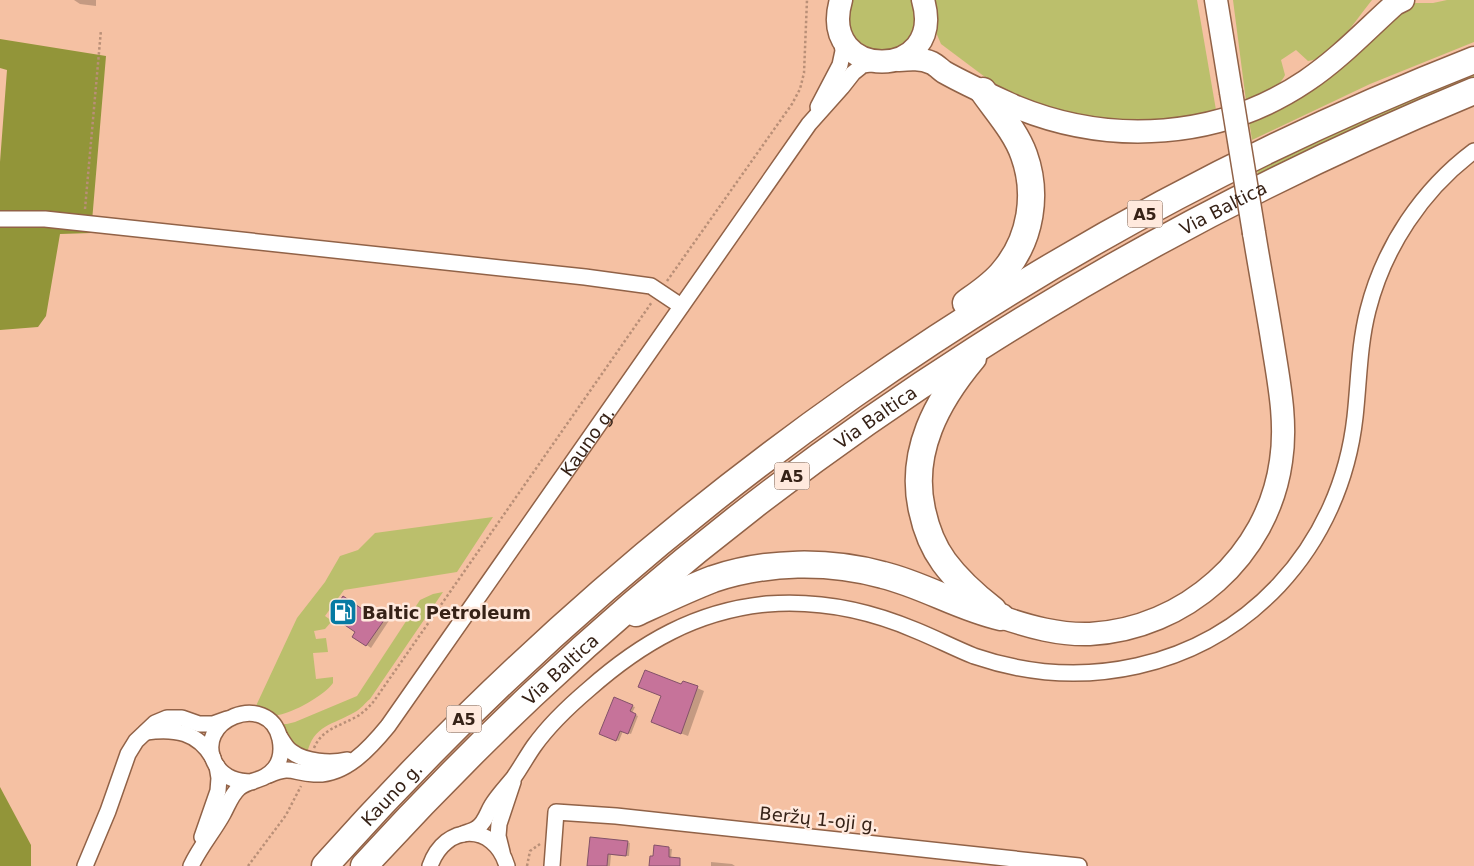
<svg xmlns="http://www.w3.org/2000/svg" width="1474" height="866" viewBox="0 0 1474 866" font-family="'DejaVu Sans',sans-serif">
<style>
.green{fill:#bbbf6c}
.forest{fill:#929539}
.shadow{fill:#0003}
.building{fill:#c6739a;stroke:#835269}
.lines{fill:none;stroke-linecap:round;stroke-linejoin:round}
.minor-casing{stroke:#916247;stroke-width:18}
.primary-casing{stroke:#916247;stroke-width:25}
.motorway-casing{stroke:#916247;stroke-width:29}
.path{stroke:#b98f77;stroke-width:2.5;stroke-dasharray:2.5 2.5;stroke-linecap:butt}
.minor{stroke:#fff;stroke-width:15}
.primary{stroke:#fff;stroke-width:22}
.motorway{stroke:#fff;stroke-width:26}
.primary-bridge-casing{stroke:#916247;stroke-width:25;stroke-linecap:butt}
.primary-bridge{stroke:#fff;stroke-width:22}
.labels{text-anchor:middle;dominant-baseline:central;stroke-width:5;stroke-linejoin:round;paint-order:stroke}
.shield{fill:#ffe9dd;stroke:#725e52;stroke-width:1}
.shield-label{font-size:16px;font-weight:bold;fill:#362217}
.street-label{font-size:18px;fill:#362217;stroke:#ffe9dd}
.poi-label{font-size:18px;font-weight:bold;fill:#362217;stroke:#ffe9dd;text-anchor:start}
</style>
<rect width="100%" height="100%" fill="#f5c1a3"/>
<g class="green">
<polygon points="849,0 915,0 920,19 908,45 871,53 849,35"/>
<polygon points="932,0 1197,0 1216,110 1178,120 1096,120 1041,106 1011,93 989,80 941,44 935,30"/>
<path d="M1233,0H1372C1358,17 1331,60 1308,61L1296,50L1281,60L1285,75C1278,90 1260,94 1246,101Z"/>
<polygon points="1447,0 1474,0 1474,42 1370,84 1252,140 1249,120 1409,3 1433,3"/>
<polygon points="1474,71 1474,82 1258,178 1257,166"/>
<path d="M493,517L457,572L344,590L325,616L332,621L325,629L314,631L316,639L326,638L328,652L313,653L316,679L333,677V683C325,695 293,713 278,715C271,715 262,710 255,708L297,618L325,582L340,556L358,550L375,533Z"/>
<path d="M443,592L370,699C365,703 361,709 355,712C333,725 313,725 307,754L298,751L276,724H287L295,722L357,696L420,600L433,594Z"/>
</g>
<g class="forest">
<polygon points="0,39 106,56 91,233 60,234 46,316 38,327 0,330 0,162 7,70 0,68"/>
<polygon points="0,787 31,845 31,866 0,866"/>
</g>
<g class="shadow">
<polygon points="74,0 96,0 96,6 80,4"/>
<polygon points="373,608 390,619 371,648 354,636"/>
<polygon points="683,682 704,691 688,736 659,725"/>
<polygon points="632,706 635,707 632,713 638,716 631,734 623,731 619,741 603,735"/>
<polygon points="627,842 630,843 629,856 611,855 610,866 588,866"/>
<polygon points="655,847 672,849 671,858 675,866 651,866 654,857"/>
<polygon points="711,862 732,864 735,866 711,866"/>
</g>
<g class="building">
<polygon points="343,596 368,613 373,606 387,616 366,646 352,637 355,632 330,615"/>
<polygon points="645,670 681,684 683,681 698,686 681,734 651,722 661,696 638,687"/>
<polygon points="614,697 633,705 630,711 636,714 628,734 620,731 616,741 599,734"/>
<polygon points="590,837 628,841 626,856 608,854 607,866 587,866"/>
<polygon points="654,845 669,847 669,857 680,858 680,866 649,866 650,856 653,856"/>
</g>
<g class="lines">
<defs>
<g id="minor">
<polyline points="818,107 840,65 843,51 841,37"/>
<polyline points="0,219 45,219 585,277 651,286 681,306"/>
<path d="M146,732C175,728 198,732 213,758"/>
<path d="M280,737C283,742 287,749 292,752C305,762 331,764 347,760"/>
<path id="s1" d="M269,775C291,765 293,773 314,774C345,776 370,748 388,726L809,124L842,87L853,73L863,65L877,63"/>
<path d="M463,834C468,832 473,831 477,828C485,823 487,813 492,805C498,795 507,786 514,777C521,767 527,756 534,746C549,725 569,706 589,689C641,643 696,611 767,604C818,600 868,610 915,630C935,638 954,648 974,656C1082,693 1200,669 1279,585C1322,539 1348,480 1355,417C1359,381 1359,345 1368,310C1384,247 1422,190 1474,151"/>
<polyline points="202,837 218,791 219,778 217,766"/>
<polyline points="502,852 498,836 499,824 513,782"/>
<polyline points="85,866 108,811 128,754 136,741 155,723 167,718 182,718 199,724 213,724 227,719"/>
<path d="M191,866C200,847 213,832 223,814C228,805 231,795 239,788C250,779 264,782 275,768C281,760 282,749 280,739C269,689 190,720 216,765C224,778 238,782 252,782"/>
<path d="M430,866C445,823 494,822 507,866"/>
<polyline points="552,866 556,812 616,816 1079,866"/>
</g>
<g id="primary">
<path d="M841,0C817,82 947,82 923,0"/>
<polyline points="1216,0 1231,92"/>
<path d="M898,60C910,59 921,58 932,63C936,65 940,69 944,72C967,85 992,96 1016,107C1111,146 1220,139 1306,81C1339,59 1366,30 1395,4L1403,0"/>
<path d="M1001,617C1030,627 1059,635 1090,634C1185,629 1268,556 1281,461C1287,422 1279,383 1273,345C1267,307 1260,270 1254,233"/>
</g>
<g id="motorway">
<path d="M966,303C980,293 994,284 1004,271C1031,239 1038,194 1024,155C1016,132 997,111 983,91"/>
<path d="M973,358C937,401 909,452 922,510C926,529 933,547 944,562C958,581 975,596 993,610"/>
<path d="M636,613C662,601 687,589 713,579C767,561 828,560 883,575C924,585 960,608 1001,617"/>
<path id="s2" d="M325,866C638,514 1035,232 1474,60"/>
<path id="s3" d="M364,866C418,807 474,750 532,695C805,437 1127,234 1474,91"/>
</g>
</defs>
<use href="#minor" class="minor-casing"/>
<use href="#primary" class="primary-casing"/>
<use href="#motorway" class="motorway-casing"/>
<g class="path">
<polyline points="85,209 101,30"/>
<polyline points="667,281 792,104 800,89 804,73 807,0"/>
<path d="M314,748C322,729 340,726 356,717C363,713 369,707 374,701L652,302"/>
<polyline points="248,866 286,815 301,786"/>
<polyline points="527,866 530,851 540,844"/>
</g>
<use href="#minor" class="minor"/>
<use href="#primary" class="primary"/>
<use href="#motorway" class="motorway"/>
<defs>
<polyline id="primary-bridge" points="1231,92 1254,233"/>
</defs>
<use href="#primary-bridge" class="primary-bridge-casing"/>
<use href="#primary-bridge" class="primary-bridge"/>
</g>
<defs>
<symbol id="fuel-square" viewBox="-11 -11 22 22"><rect x="-9" y="-9" width="18" height="18" rx="4" fill="#067aa3" stroke="#ffe9dd"/><path d="M-5.5-6h7V0h2V4h1.3V-2.5L3-4.5l.8-.8L6-3V5H2.5V1h-1V6h-7ZM-4.2-4.7v3.2H.2V-4.7Z" fill="#fff"/></symbol>
</defs>
<g fill-rule="evenodd">
<use href="#fuel-square" x="327" y="596" width="32" height="32"/>
</g>
<g class="labels">
<g class="shield">
<rect x="1127.5" y="200.5" width="35" height="27" rx="4"/>
<rect x="774.5" y="462.5" width="35" height="27" rx="4"/>
<rect x="446.5" y="705.5" width="35" height="27" rx="4"/>
</g>
<g class="shield-label">
<text x="1145" y="214">A5</text>
<text x="792" y="476">A5</text>
<text x="464" y="719">A5</text>
</g>
<g class="street-label">
<text stroke="none"><textPath href="#s3" startOffset="1088">Via Baltica</textPath></text>
<text stroke="none"><textPath href="#s3" startOffset="682">Via Baltica</textPath></text>
<text stroke="none"><textPath href="#s1" startOffset="485">Kauno g.</textPath></text>
<text stroke="none"><textPath href="#s3" startOffset="278">Via Baltica</textPath></text>
<text stroke="none"><textPath href="#s2" startOffset="98">Kauno g.</textPath></text>
<text transform="translate(819 819) rotate(6)">Beržų 1-oji g.</text>
</g>
<g class="poi-label">
<text x="362" y="612">Baltic Petroleum</text>
</g>
</g>
</svg>
